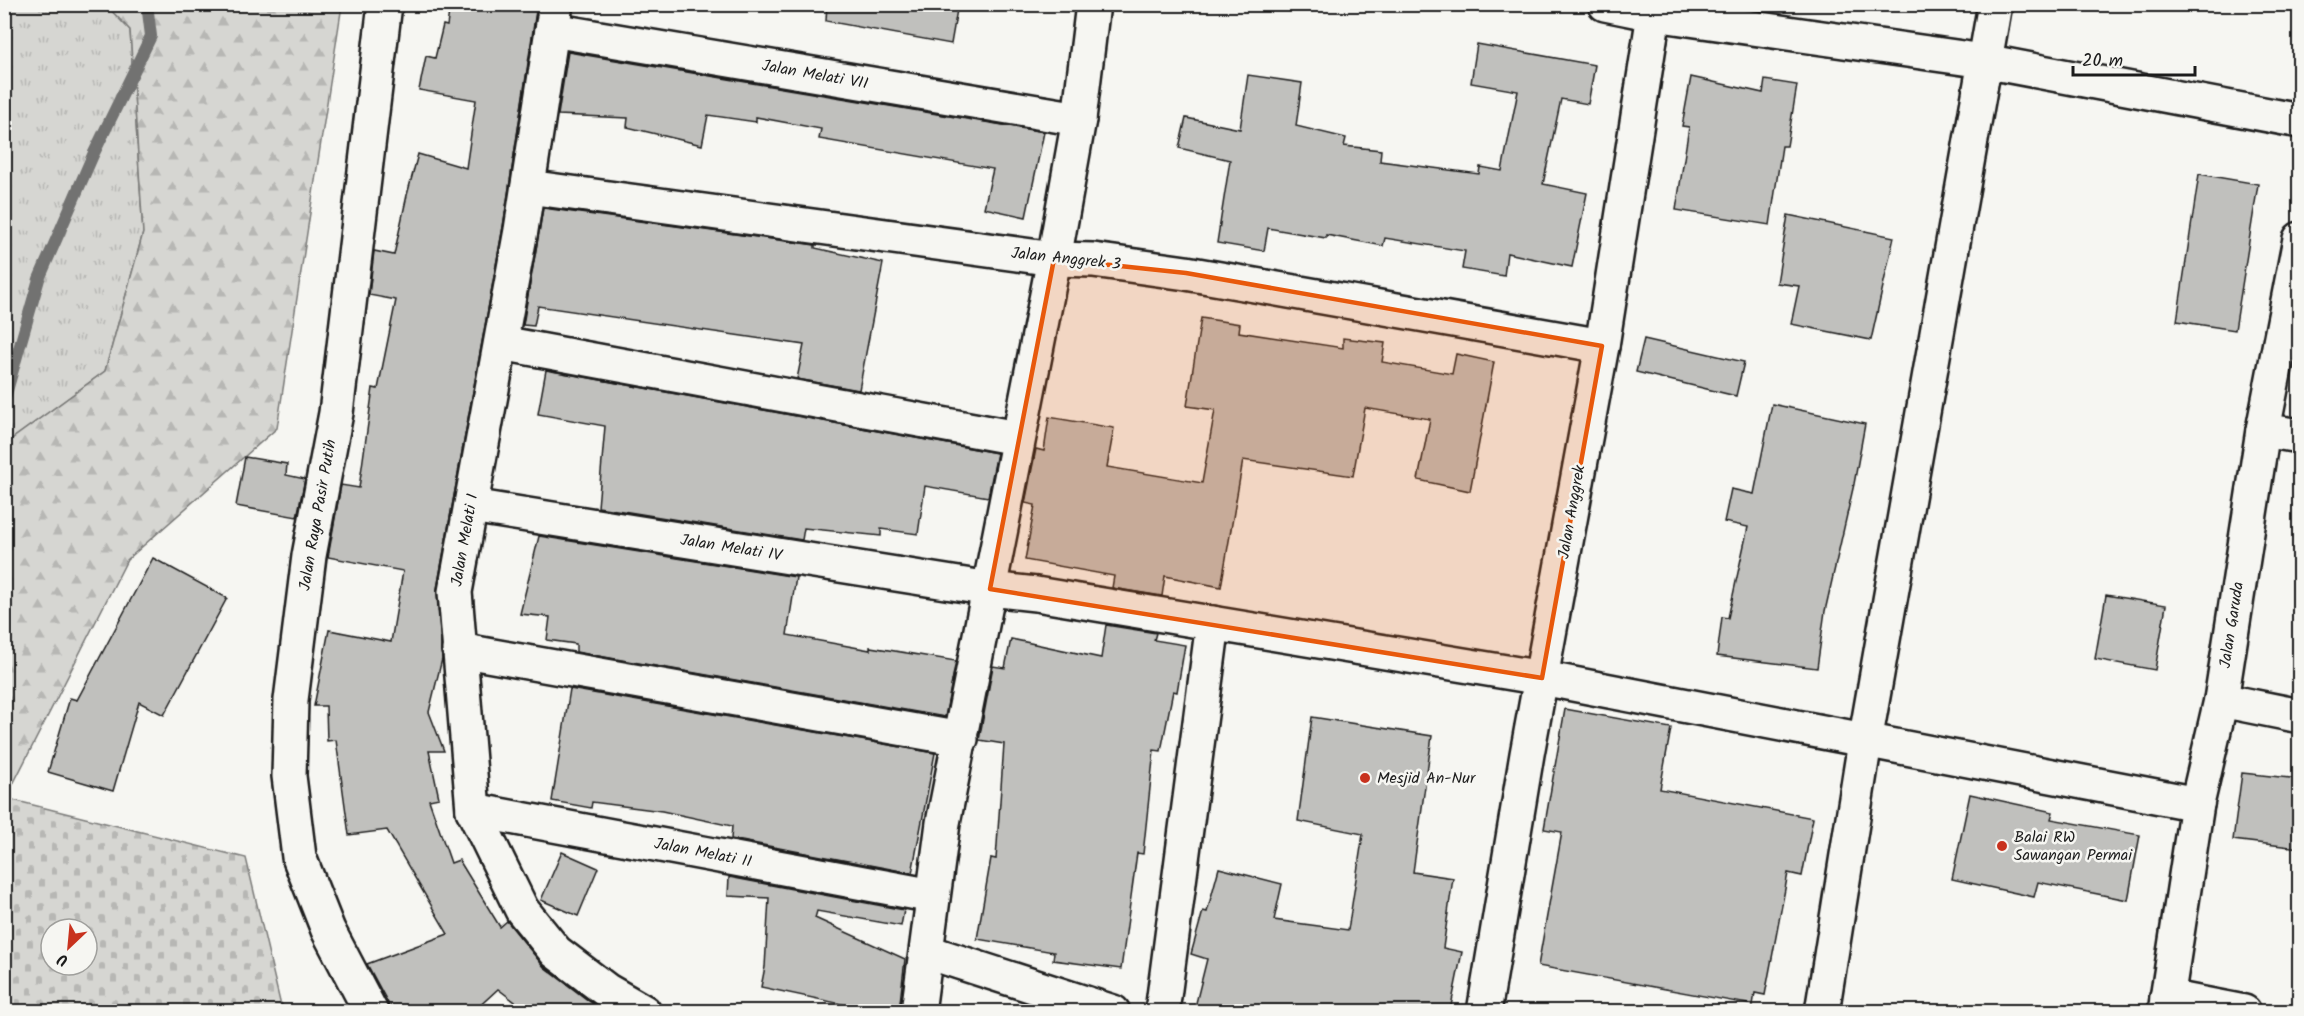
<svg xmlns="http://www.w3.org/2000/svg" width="2304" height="1016" viewBox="0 0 2304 1016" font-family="Kalam,sans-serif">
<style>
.grass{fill:url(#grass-tufts);stroke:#797977;stroke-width:1.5}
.forest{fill:url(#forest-firs);stroke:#797977;stroke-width:1.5}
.cemetery{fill:url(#cemetery-stones);stroke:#797977;stroke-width:1.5;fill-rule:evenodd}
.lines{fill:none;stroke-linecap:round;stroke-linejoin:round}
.stream{stroke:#727271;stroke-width:12}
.building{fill:#c0c0bd;stroke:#1c1c1c;stroke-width:1.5}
.street-casing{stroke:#1c1c1c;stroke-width:38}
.secondary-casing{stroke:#1c1c1c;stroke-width:38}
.street{stroke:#f6f6f2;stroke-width:33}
.secondary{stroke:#f6f6f2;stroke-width:33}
.marked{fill:#e8590c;fill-opacity:0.2;stroke:#e8590c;stroke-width:4.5;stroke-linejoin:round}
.poi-dot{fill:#c8321e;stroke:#f6f6f2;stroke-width:2}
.labels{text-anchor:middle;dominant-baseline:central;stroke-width:5;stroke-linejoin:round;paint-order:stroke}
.street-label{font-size:16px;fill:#1c1c1c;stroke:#f6f6f2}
.poi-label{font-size:16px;fill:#1c1c1c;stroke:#f6f6f2;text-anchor:start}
</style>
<defs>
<pattern id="grass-tufts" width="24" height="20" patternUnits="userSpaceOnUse" patternTransform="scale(1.5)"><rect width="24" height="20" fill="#d6d6d2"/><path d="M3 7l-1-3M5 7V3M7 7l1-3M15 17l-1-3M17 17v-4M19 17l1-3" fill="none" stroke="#b7b7b4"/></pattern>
<pattern id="forest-firs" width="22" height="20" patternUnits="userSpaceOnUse" patternTransform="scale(1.5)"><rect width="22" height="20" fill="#d6d6d2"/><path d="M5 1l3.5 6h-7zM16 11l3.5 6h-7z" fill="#b7b7b4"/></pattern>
<pattern id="cemetery-stones" width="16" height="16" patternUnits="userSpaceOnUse" patternTransform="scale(1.5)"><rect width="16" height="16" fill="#d6d6d2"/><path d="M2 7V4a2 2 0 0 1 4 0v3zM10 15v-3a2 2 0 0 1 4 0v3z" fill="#b7b7b4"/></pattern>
</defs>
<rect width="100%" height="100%" fill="#f6f6f2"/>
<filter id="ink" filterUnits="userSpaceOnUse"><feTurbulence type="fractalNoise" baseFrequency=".0167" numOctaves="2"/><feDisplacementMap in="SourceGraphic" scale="12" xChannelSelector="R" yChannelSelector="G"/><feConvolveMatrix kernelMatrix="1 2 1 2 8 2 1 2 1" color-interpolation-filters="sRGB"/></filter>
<g filter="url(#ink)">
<polygon class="grass" points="5,5 106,5 130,30 143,233 105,371 5,444"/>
<polygon class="forest" points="106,5 342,5 277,428 127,560 6,798 5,444 105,371 143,233 130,30"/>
<path class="cemetery" d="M5,798L246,858L280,1002L287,1011H5ZM51,929H87V965H51Z"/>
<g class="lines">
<polyline class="stream" points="4,401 39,279 93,155 151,36 147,4"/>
</g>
<g class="building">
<polygon points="450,4 537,4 503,227 437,589 442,659 429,712 444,751 429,751 439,798 429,800 451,863 459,860 500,927 507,921 544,967 602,1011 527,1011 498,989 474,1011 390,1011 388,1003 367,964 448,934 387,830 349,835 336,740 327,741 326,706 314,706 329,630 391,642 403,571 328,557 341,485 359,488 373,388 378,389 396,300 369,295 374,251 394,255 407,195 418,154 466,168 476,100 419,90 426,56 435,58 443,25 447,26"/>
<polygon points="827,4 958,4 951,44 826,21"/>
<polygon points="1477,44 1595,65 1588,104 1561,99 1543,184 1587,193 1572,267 1507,253 1504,276 1462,269 1465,251 1385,238 1383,246 1326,235 1326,238 1268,228 1264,251 1217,243 1230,160 1179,148 1186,118 1240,129 1248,75 1302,83 1296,126 1346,138 1344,146 1381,150 1380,161 1479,174 1480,167 1502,171 1518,91 1471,83"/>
<polygon points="568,52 1044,132 1026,217 984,208 993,169 819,139 821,129 756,117 756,122 708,115 702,145 627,127 628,118 558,115"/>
<polygon points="1691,77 1763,93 1765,80 1797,85 1787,146 1782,146 1770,225 1676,210 1689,127 1682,126"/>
<polygon points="2199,174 2258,184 2235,330 2177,321"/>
<polygon points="543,208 815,245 815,248 883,263 859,390 797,379 804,345 538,306 534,326 523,325"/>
<polygon points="1788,215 1894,237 1871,340 1791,324 1799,286 1777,283"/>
<polygon points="1201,318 1240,324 1239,332 1343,348 1343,338 1385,343 1382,362 1452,374 1456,354 1494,362 1470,491 1418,480 1430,419 1365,408 1353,476 1243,460 1221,587 1165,576 1162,596 1112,588 1114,576 1025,560 1035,505 1025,503 1036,449 1044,451 1049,417 1114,428 1107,467 1202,483 1215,410 1187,406"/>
<polygon points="1644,339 1744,362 1736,396 1636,372"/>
<polygon points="546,370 997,453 988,497 925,486 918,534 881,529 881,536 804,528 802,540 598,507 605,426 538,414"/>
<polygon points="1772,404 1865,424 1854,484 1825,611 1817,668 1717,656 1722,617 1728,618 1748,527 1724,522 1731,489 1754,494"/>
<polygon points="245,457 287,464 286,475 305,479 297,517 236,506"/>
<polygon points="539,536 796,577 787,635 870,650 870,647 956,661 945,717 576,652 576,644 547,640 550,617 520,614"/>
<polygon points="153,558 227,598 164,715 139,702 113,791 48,772 70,698 77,700"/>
<polygon points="2106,595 2166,605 2155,670 2095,659"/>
<polygon points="1106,625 1156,633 1154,640 1185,645 1177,692 1173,691 1161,751 1154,750 1143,854 1137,853 1121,969 1053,960 1054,952 977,939 991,858 996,859 1004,744 979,740 993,666 1005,668 1011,639 1101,658"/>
<polygon points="570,689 935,753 912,873 731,839 732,826 662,811 592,802 591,808 552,801"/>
<polygon points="1565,709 1671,728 1660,789 1813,818 1802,876 1788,873 1765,995 1755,993 1753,1005 1538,966 1562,832 1544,829"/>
<polygon points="1312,717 1432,736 1413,872 1453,878 1443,948 1462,952 1450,1011 1194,1011 1207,959 1191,954 1203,911 1207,912 1219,868 1282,884 1274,920 1348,930 1363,834 1298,821"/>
<polygon points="2242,773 2300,779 2300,848 2233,840"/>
<polygon points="1970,794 2053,812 2051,819 2140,835 2128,900 2038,882 2034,897 1952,879"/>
<polygon points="562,852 598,868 578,916 541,900"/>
<polygon points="729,877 904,910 901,926 817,911 815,918 905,959 899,1011 850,1011 851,1006 761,987 765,967 769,898 728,896"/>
</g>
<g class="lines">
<defs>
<g id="street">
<polyline points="556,4 521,230 455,592 473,810 522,910 556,952 606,990 644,1012"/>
<polyline points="1605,4 1654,14 1984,61 2300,121"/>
<polyline points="552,30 1079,119"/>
<polyline points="528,187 1054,259 1093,260 1186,273 1602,346"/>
<polyline points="501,343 1017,438"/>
<polyline points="2263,430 2300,436"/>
<polyline points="471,506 990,589 1036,594 1542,678 2197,804"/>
<polyline points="459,650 961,739"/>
<polyline points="2221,700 2300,716"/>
<polyline points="473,810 933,896"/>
<polyline points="928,952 1113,1012"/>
<polyline points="2167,997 2244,1012"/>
<polyline points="918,1012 943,823 1054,259 1079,119 1093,4"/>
<polyline points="1162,1012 1213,623"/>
<polyline points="1484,1012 1527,754 1602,346 1654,14"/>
<polyline points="1822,1012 1865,742 1995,4"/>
<polyline points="2165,1012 2197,804 2221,700 2263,430 2300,239"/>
</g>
<polyline id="secondary" points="371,1012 328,930 299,857 289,776 291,700 309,556 336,413 385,4"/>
</defs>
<use href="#street" class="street-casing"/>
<use href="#secondary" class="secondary-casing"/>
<use href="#street" class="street"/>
<use href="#secondary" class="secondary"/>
</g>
</g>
<path class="marked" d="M1054,259L1186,273L1602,346L1542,678L990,589Z"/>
<g class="poi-dot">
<circle cx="1365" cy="778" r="6"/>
<circle cx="2002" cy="846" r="6"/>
</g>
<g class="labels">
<g class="street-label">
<text transform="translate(815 75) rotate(10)">Jalan Melati VII</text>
<text transform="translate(1066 259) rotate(6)">Jalan Anggrek 3</text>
<text transform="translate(1572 512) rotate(-80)">Jalan Anggrek</text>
<text transform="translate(318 515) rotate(-80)">Jalan Raya Pasir Putih</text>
<text transform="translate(465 540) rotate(-80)">Jalan Melati I</text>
<text transform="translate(731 548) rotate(9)">Jalan Melati IV</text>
<text transform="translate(2232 625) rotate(-81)">Jalan Garuda</text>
<text transform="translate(703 853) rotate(11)">Jalan Melati II</text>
</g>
<g class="poi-label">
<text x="1377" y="778">Mesjid An-Nur</text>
<text x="2014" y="837">Balai RW<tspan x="2014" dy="18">Sawangan Permai</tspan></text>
</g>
</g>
<rect width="2304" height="1016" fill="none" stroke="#f6f6f2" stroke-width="24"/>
<rect x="12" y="12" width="2280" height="992" fill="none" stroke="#1c1c1c" stroke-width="2" filter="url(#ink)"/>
<g transform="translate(69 947) rotate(206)"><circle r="28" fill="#f6f6f2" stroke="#9f9f9c" stroke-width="1.5"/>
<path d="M0-4.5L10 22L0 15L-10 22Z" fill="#c8321e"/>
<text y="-9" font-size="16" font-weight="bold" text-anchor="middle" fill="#1c1c1c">U</text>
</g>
<path d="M2073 66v9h122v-9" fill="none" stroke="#1c1c1c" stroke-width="3"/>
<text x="2082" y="66" font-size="18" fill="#1c1c1c" stroke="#f6f6f2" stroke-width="4.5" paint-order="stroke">20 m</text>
</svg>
